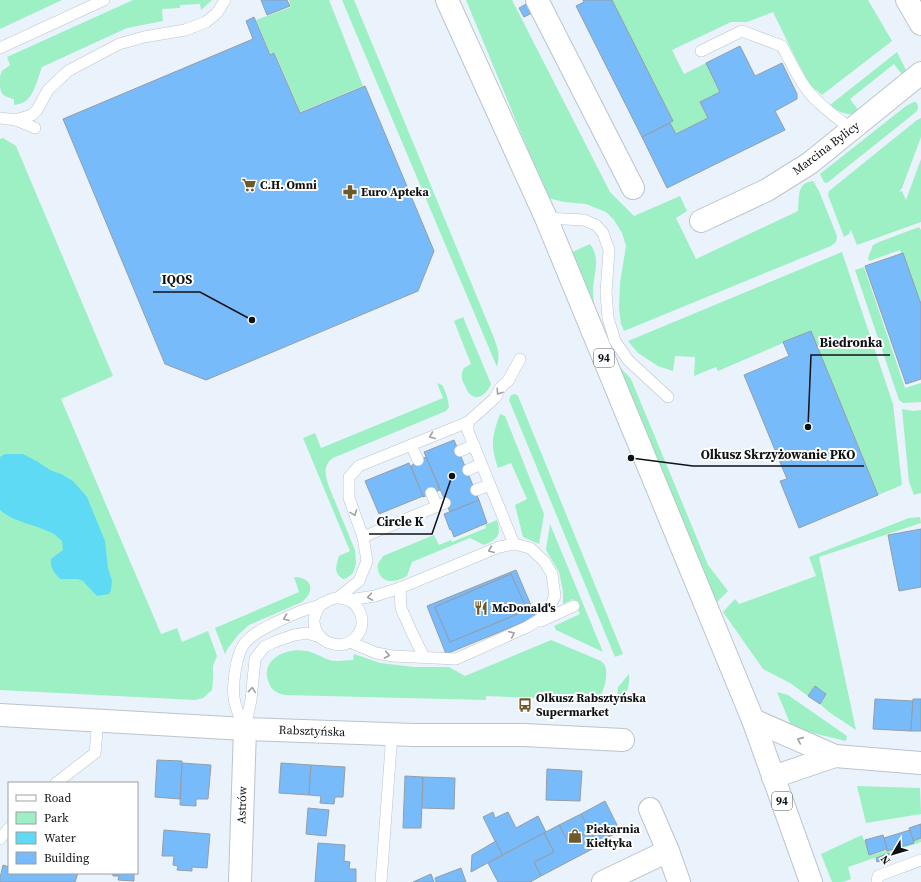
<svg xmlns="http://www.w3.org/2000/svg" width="921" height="882" viewBox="0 0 921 882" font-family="'Source Serif 4',serif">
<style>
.green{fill:#9df0c4}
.water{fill:#5edaf5}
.building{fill:#78bbfb;stroke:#959da6;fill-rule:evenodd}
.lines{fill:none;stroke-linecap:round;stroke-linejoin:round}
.service-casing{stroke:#bbc4cc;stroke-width:12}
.minor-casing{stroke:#bbc4cc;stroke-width:24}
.tertiary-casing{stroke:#bbc4cc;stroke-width:24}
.primary-casing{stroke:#bbc4cc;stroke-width:24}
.service{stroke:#fff;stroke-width:11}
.minor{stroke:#fff;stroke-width:22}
.tertiary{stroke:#fff;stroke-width:22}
.primary{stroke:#fff;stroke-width:22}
.oneway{stroke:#9fa0a1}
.labels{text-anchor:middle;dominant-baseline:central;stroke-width:4;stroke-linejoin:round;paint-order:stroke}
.shield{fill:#fff;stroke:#57595b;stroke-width:1}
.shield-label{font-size:11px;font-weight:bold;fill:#0f1215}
.street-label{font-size:12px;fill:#0f1215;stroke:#fff}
.poi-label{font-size:12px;font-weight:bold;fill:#0f1215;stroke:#fff;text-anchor:start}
.leader{fill:none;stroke:#0f1215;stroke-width:1.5}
.callout-dot{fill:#0f1215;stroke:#fff;stroke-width:1.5}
.callout-label{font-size:13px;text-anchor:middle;font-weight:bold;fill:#0f1215;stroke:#fff;stroke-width:4;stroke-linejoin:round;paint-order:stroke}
</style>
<rect width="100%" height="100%" fill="#eaf2fb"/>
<g class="green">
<polygon points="0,0 62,0 0,29"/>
<path d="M133,0H212L201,10L200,4L180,5V8L162,9L163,21L127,28L42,67C38,77 34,97 24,102C21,104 17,104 14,105V99C1,96 0,93 0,81C0,77 0,74 2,71C4,69 8,67 10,65L7,57Z"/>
<polygon points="289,0 329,0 363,86 300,112 275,53 270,54 256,20 291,7"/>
<path d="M342,0H354L494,338C498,349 500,355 497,367Z"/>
<path d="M466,0H512L610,192L634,216L680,196L687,211L676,218L696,259L798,211C799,203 797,187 806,183C808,182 810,182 813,181L819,191L837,236L836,242L831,246L624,331L621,324L619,308L620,283L626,246L622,233L614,220L606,212L586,204L564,202L548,198Z"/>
<polygon points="612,0 868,0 892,41 822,95 810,85 795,57 773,12 747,22 731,22 672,50 684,74 706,63 720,92 700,102 708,118 676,134 670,123 673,121"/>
<path d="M897,52L906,70L903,76L894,64L850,99L859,111C858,111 854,114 852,114C844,115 836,110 830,105Z"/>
<polygon points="914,102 916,102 918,106 918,109 916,112 832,179 827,183 824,182 820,174 906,106"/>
<polygon points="921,118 921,137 902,188 899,192 902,191 906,200 921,159 921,222 857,245 851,230 849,234 844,237 828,195 829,191 917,120"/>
<polygon points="3,138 16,146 113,376 61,399 161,634 177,628 182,642 208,631 217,656 213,666 213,680 212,690 203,698 195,700 0,690 0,139"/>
<polygon points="919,227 921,230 921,311 900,250 869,261 868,258 873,245 879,242"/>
<path d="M590,244C601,259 594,272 593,289C593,297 594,304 595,312L570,253Z"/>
<polygon points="842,252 893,404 902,485 878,495 811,331 718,371 716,367 694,376 695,357 675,356 673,371 658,366 638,353 628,341"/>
<polygon points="864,267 905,388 921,383 921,402 903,403 899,400 855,270"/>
<path d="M463,317L491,384C490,386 488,390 486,392C477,402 469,396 465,386C463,382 461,378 462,374C462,372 463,370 464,368L471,364L454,321Z"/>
<polygon points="617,364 631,379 708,565 728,591 716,603"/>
<path d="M437,383L442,385C446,392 448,398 449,407L446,411L333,458C331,460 329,461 328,463C323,470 327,480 329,487L355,550L356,563L353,573L347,578L343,579C333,573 336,566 339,556L350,551L303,438L315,433L321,448L443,398Z"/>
<polygon points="515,394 518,396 623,654 615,657 509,400 511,395"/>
<polygon points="902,409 913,411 921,410 921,493 914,495 909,482"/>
<path d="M500,414L505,416L544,514L539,544L523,537L515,505L527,499L511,463L498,468C490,444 492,437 500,414Z"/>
<polygon points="920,517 921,523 819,557 856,730 829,712 820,704 826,694 815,686 808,696 790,683 763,669 723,612 735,599 739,604 816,576 809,557 909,518"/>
<path d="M497,520C502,535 497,540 484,545L470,538L412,562L407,576C403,578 397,581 392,581C383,582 376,573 378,564C379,561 382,559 383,556L434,535L439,545L451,540L452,542L486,528L485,525Z"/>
<polygon points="550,524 603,652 556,630 554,626 580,614 573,599 563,604 563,591 559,572 546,550"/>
<path d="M294,577C312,577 316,591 302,602L249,625L238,635L228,648L225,654L215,628L299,592Z"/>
<path d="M551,640L601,661C602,662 604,664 605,666C609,675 603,699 593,703L559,702L558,699L535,698L486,696V700L285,695C277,693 272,691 269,683C259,660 286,647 306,651C314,652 321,657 329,660C336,662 346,660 353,660L354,654L380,663L414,667H449L465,676Z"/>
<path d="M629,674C630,688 627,694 617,705L618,687Z"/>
<polygon points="777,692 788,695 847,736 846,741 792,728"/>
<polygon points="857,786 920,788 921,814 866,823"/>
<polygon points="862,835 870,855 914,843 913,841 921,838 921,842 848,867 851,879 843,882 832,882 821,854"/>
</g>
<path class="water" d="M5,454H23L38,462L50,470L61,474L73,481L87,497L105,541L108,568L112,581L111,590L109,594L97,596L83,581L78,579H60C54,572 50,568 51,559L63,550L62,541C59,539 56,535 52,533C35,524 15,523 0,510V457Z"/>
<g class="building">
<polygon points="261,0 287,0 290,6 267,15"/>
<polygon points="583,0 612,0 673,121 642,137 576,6 584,2"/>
<polygon points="528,3 532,13 524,17 519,8"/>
<polygon points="254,17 270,55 274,53 300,113 365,86 434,251 418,291 206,380 165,364 63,119 253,39 246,21"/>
<polygon points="740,46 755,76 782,63 797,94 797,99 775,111 785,130 667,188 642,137 670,123 676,134 708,118 700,102 720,92 706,63"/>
<polygon points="903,253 921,304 921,379 906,384 865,266"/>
<polygon points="811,331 878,495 799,528 780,481 787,479 744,375 789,356 783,342"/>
<polygon points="454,440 479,500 450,512 424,452"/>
<polygon points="426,457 440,490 423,497 411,466 418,460"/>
<polygon points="409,463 423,496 379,514 365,481"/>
<polygon points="479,500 487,523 454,537 451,529 450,530 444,514"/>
<polygon points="921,529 921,587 899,591 888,535"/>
<path d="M516,570L536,617L446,654L427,606ZM511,574L527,610L450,642L435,607Z"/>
<polygon points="511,574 527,610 450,642 435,607"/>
<polygon points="815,686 826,694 820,704 808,696"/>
<polygon points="875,699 913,701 911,731 873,729"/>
<polygon points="913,699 921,699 921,731 911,731"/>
<polygon points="157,760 182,761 180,799 155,797"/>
<polygon points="182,763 211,765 208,799 196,799 196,806 180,805"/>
<polygon points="281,763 311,765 309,795 279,793"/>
<polygon points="311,765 345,767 343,797 335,797 334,804 320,803 321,796 309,795"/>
<polygon points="547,769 582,771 580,801 546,800"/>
<polygon points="405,776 423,777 421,828 403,828"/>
<polygon points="423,777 455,778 454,809 422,808"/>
<polygon points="605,801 620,831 597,843 581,814"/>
<polygon points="308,808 329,810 326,836 306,834"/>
<polygon points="493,812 495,818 508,812 516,828 538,816 546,832 502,855 483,817"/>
<polygon points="581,814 590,831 568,842 559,825"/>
<polygon points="921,824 921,838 913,841 909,828"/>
<polygon points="559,825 568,842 590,831 598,846 541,876 534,862 554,852 544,833"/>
<polygon points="164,830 210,834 207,868 192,867 192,871 177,870 178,866 173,865 174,856 162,856"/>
<polygon points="910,830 914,843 887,851 884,838"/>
<polygon points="544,833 554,852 534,862 541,876 530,882 498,882 488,863"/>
<polygon points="883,835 887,849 869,855 865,840"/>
<polygon points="496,841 502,855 471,872 472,855"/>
<polygon points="318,843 345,845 344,861 350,862 349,869 356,869 356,882 315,882"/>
<polygon points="889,853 890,857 877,862 876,858"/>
<polygon points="3,865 9,867 9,873 78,873 75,882 0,882 0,878"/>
<polygon points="461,868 466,882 436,882 435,878"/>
<polygon points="113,873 134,873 134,881 118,880 119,876 113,876"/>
<polygon points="431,874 434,882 413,882"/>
</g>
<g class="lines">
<defs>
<g id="service">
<polyline points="0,48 104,0"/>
<path d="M701,51L742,31L782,46C789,59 796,74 805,87C817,104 835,116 851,129"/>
<polyline points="0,118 16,120 35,128"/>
<polyline points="16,120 32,115 37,110 48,90 68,71 119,44 144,37 185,30 206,22 217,13 225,0"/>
<polyline points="546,218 584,220 596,225 603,233 609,250 606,293 608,318 615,341 628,360 668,397"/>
<polyline points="468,422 468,431 514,544"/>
<polyline points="411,445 418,460"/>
<polyline points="460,451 474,445"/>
<polyline points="468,470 481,464"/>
<polyline points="476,490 490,485"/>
<polyline points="431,493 437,506"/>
<polyline points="363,537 445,503"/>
<polyline points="400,588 401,608 412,633 424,657"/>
<polyline points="339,597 359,581 367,561 363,537 349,498 349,477 359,466 468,422 495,398 501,387 508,381 520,359"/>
<polyline points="349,600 375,596 400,588 499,547 514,544 530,548 544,561 552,574 555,596 545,616 527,627 456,659 393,656 376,653 350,642"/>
<polyline points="541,621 574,606"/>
<polyline points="245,728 251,700 255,659 264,647 274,642 294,635 307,633 320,637"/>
<path d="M245,729C241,720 237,712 235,703C231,689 236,655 244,644C253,631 285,618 299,612C307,609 315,607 322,604C328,601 332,597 339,598C359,599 370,623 355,638C340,653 313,641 314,620C315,613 318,608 322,603"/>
<polyline points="56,783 95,753 98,720"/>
<polyline points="0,839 9,828"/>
<polyline points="381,882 392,733"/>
<polyline points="877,882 878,876 921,860"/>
</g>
<g id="minor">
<polyline points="537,0 633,188"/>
<polyline points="907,0 921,24"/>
<polyline points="701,221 767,190 810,163 921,73"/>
<polyline points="650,809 668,851 679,882"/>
<polyline points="240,882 245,729"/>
<polyline points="603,882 668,851"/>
</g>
<g id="tertiary">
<polyline points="0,715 245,729 414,735 524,735 623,740"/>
<polyline points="753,720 835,756 921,763"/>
<polyline points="773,777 835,756"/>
</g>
<polyline id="primary" points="447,0 546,218 753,720 811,882"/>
</defs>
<use href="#service" class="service-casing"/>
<use href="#minor" class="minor-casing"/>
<use href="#tertiary" class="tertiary-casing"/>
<use href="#primary" class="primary-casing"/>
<use href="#service" class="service"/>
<use href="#minor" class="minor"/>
<use href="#tertiary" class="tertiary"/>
<use href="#primary" class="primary"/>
</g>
<defs><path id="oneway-chevron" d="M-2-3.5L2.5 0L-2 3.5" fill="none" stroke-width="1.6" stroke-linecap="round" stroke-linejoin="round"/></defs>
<g class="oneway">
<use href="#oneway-chevron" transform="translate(499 392) rotate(123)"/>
<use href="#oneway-chevron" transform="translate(432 436) rotate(158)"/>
<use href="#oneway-chevron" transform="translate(354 513) rotate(70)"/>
<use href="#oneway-chevron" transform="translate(491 550) rotate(157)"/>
<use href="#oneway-chevron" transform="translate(370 597) rotate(170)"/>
<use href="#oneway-chevron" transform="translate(286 618) rotate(159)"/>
<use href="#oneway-chevron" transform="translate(512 634) rotate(-24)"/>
<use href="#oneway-chevron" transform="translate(387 655) rotate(11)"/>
<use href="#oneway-chevron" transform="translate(252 690) rotate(-84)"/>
<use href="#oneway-chevron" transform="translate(800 740) rotate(-156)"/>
</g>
<defs>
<symbol id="supermarket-bare" viewBox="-9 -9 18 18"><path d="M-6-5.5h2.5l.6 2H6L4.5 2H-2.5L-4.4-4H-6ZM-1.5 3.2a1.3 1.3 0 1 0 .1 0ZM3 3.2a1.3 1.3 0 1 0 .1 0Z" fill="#6e5928" stroke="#fff" stroke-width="2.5" paint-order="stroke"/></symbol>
<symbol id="pharmacy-bare" viewBox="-9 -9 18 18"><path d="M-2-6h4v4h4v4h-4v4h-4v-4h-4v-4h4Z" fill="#6e5928" stroke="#fff" stroke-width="2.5" paint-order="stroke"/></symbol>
<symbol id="restaurant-bare" viewBox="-9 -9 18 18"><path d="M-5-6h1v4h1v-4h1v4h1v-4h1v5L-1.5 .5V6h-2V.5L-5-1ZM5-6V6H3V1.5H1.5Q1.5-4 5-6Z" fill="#6e5928" stroke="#fff" stroke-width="2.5" paint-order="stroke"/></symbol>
<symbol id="bus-bare" viewBox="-9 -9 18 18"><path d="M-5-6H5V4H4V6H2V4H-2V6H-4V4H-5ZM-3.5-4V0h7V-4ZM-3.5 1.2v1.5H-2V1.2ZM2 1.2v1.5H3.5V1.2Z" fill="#6e5928" stroke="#fff" stroke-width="2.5" paint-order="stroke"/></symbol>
<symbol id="shop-bare" viewBox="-9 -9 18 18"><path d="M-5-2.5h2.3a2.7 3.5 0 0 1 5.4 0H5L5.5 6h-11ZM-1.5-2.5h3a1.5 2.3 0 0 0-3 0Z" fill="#6e5928" stroke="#fff" stroke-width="2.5" paint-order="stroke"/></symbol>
</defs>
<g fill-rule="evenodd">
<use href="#supermarket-bare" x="239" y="175" width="20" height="20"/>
<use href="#pharmacy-bare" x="340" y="182" width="20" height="20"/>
<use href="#restaurant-bare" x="471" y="598" width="20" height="20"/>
<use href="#bus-bare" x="515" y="695" width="20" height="20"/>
<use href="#shop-bare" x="565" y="826" width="20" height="20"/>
</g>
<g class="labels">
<g class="shield">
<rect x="594" y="349" width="20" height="18" rx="3"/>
<rect x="772" y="792" width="20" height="18" rx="3"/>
</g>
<g class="shield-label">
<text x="604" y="358">94</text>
<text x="782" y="801">94</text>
</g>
<g class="street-label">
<text transform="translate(826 148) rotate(-37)">Marcina Bylicy</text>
<text transform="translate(312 731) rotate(2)">Rabsztyńska</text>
<text transform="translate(242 805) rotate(-88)">Astrów</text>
</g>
<g class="poi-label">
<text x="260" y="185">C.H. Omni</text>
<text x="361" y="192">Euro Apteka</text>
<text x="492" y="608">McDonald's</text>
<text x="536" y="698">Olkusz Rabsztyńska<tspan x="536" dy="14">Supermarket</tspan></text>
<text x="586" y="829">Piekarnia<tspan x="586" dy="14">Kiełtyka</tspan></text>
</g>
</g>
<path class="leader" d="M252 320L200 292H153M808 427L811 355H890M631 458L693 466H864M452 476L432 534H369"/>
<g class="callout-dot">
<circle cx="252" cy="320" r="4"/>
<circle cx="808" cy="427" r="4"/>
<circle cx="631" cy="458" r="4"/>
<circle cx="452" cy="476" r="4"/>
</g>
<g class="callout-label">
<text x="177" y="284">IQOS</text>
<text x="851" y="347">Biedronka</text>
<text x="778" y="459">Olkusz Skrzyżowanie PKO</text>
<text x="400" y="526">Circle K</text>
</g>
<rect x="8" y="782" width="130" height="92" fill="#ffffff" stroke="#9fa0a1"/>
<rect x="16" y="795" width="20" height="6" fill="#ffffff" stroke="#9fa0a1"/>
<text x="44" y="802" font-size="12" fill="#0f1215">Road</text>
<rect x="16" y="812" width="20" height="12" fill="#9df0c4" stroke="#9fa0a1"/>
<text x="44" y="822" font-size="12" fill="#0f1215">Park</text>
<rect x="16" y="832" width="20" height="12" fill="#5edaf5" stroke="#9fa0a1"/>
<text x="44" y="842" font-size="12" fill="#0f1215">Water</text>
<rect x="16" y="852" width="20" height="12" fill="#78bbfb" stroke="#9fa0a1"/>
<text x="44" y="862" font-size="12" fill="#0f1215">Building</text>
<g transform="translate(893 854) rotate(232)" stroke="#ffffff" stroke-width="3" paint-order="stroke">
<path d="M0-3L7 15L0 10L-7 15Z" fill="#0f1215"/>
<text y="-6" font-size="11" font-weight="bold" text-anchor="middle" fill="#0f1215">N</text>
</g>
</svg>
